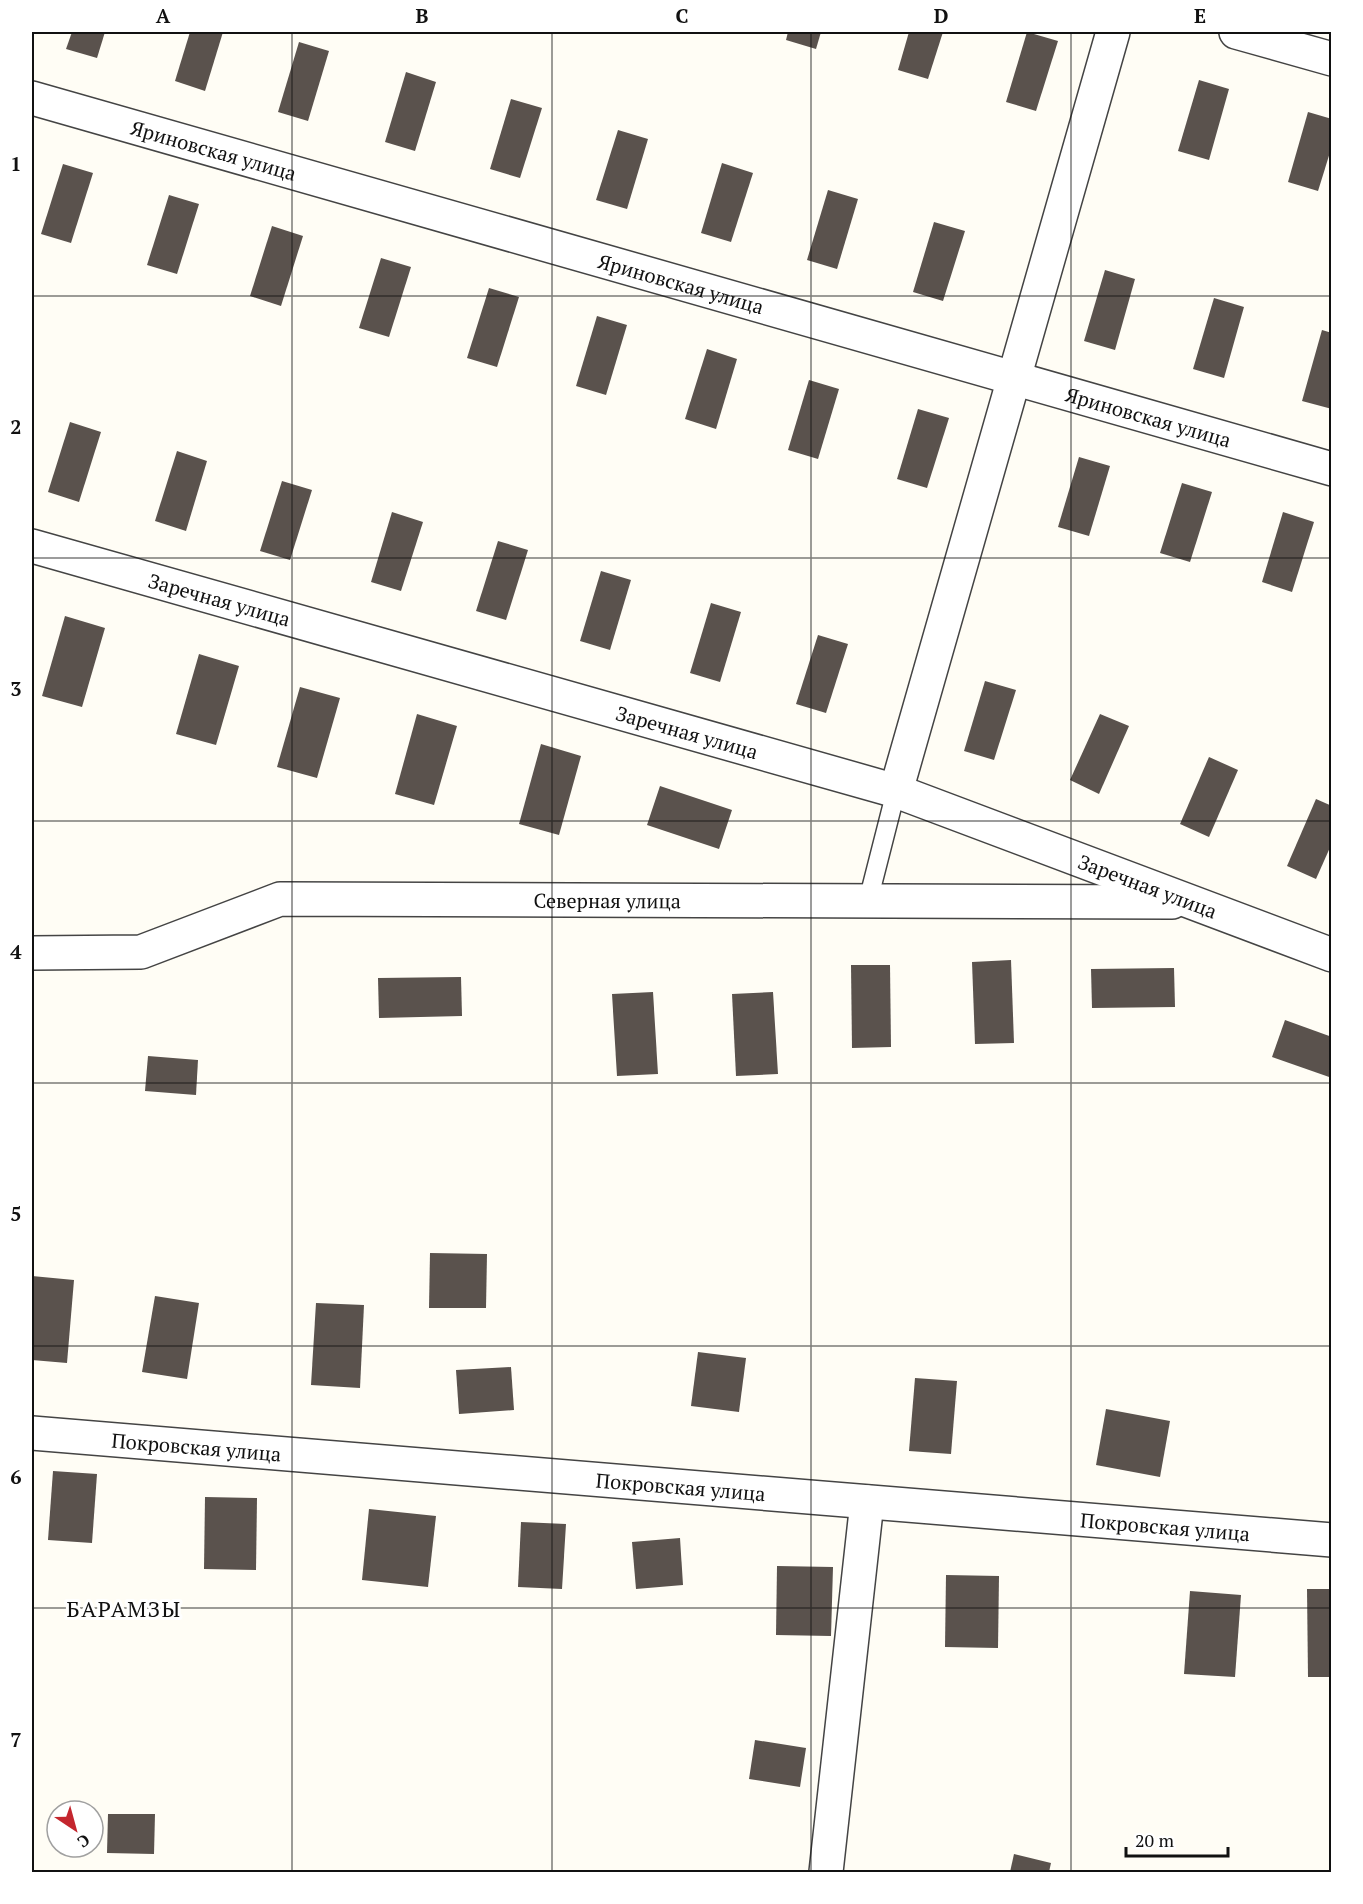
<svg xmlns="http://www.w3.org/2000/svg" width="1363" height="1904" viewBox="0 0 1363 1904" font-family="'PT Serif',serif">
<style>
.building{fill:#5a524d}
.lines{fill:none;stroke-linecap:round;stroke-linejoin:round}
.lane-casing{stroke:#444;stroke-width:21}
.street-casing{stroke:#444;stroke-width:36}
.lane{stroke:#fff;stroke-width:18}
.street{stroke:#fff;stroke-width:33}
.grid{fill:none;stroke:#111;stroke-width:1.5;stroke-opacity:0.55}
.labels{text-anchor:middle;dominant-baseline:central;stroke-width:6;stroke-linejoin:round;paint-order:stroke}
.street-label{font-size:20px;fill:#111;stroke:#fff}
.quarter-label{font-size:22px;letter-spacing:1.5px;fill:#111;stroke:#fff}
.neatline{fill:none;stroke:#111;stroke-width:2}
.grid-label{font-size:20px;text-anchor:middle;font-weight:bold;fill:#111}
</style>
<rect width="100%" height="100%" fill="#fffdf5"/>
<g class="building">
<polygon points="72,32 105,32 97,58 66,49"/>
<polygon points="190,32 223,32 205,91 175,81"/>
<polygon points="788,32 821,32 816,49 786,40"/>
<polygon points="909,32 943,32 928,79 898,70"/>
<polygon points="1027,32 1058,41 1036,111 1006,102"/>
<polygon points="299,42 329,51 308,121 278,112"/>
<polygon points="406,72 436,82 415,151 385,142"/>
<polygon points="1199,80 1229,89 1209,160 1178,151"/>
<polygon points="511,99 542,108 520,178 490,169"/>
<polygon points="1308,112 1332,119 1332,146 1318,191 1288,182"/>
<polygon points="618,130 648,139 627,209 596,200"/>
<polygon points="722,163 753,173 731,242 701,233"/>
<polygon points="63,164 93,173 71,243 41,234"/>
<polygon points="828,190 858,199 837,269 807,260"/>
<polygon points="169,195 199,204 177,274 147,265"/>
<polygon points="934,222 965,231 943,301 913,292"/>
<polygon points="272,226 303,236 281,306 250,296"/>
<polygon points="381,258 411,267 389,337 359,328"/>
<polygon points="1105,270 1135,279 1115,350 1084,341"/>
<polygon points="489,288 519,297 497,367 467,358"/>
<polygon points="1214,298 1244,307 1224,378 1193,369"/>
<polygon points="597,316 627,325 606,395 576,386"/>
<polygon points="1322,330 1332,333 1332,409 1302,401"/>
<polygon points="707,349 737,359 716,429 685,419"/>
<polygon points="809,380 839,389 818,459 788,450"/>
<polygon points="918,409 949,418 927,488 897,479"/>
<polygon points="70,422 101,432 79,502 48,492"/>
<polygon points="177,451 207,461 186,531 155,521"/>
<polygon points="1079,457 1110,466 1089,536 1058,527"/>
<polygon points="282,481 312,490 290,560 260,551"/>
<polygon points="1182,483 1212,492 1190,562 1160,553"/>
<polygon points="392,512 423,522 401,591 371,582"/>
<polygon points="1283,512 1314,522 1292,592 1262,582"/>
<polygon points="498,541 528,550 506,620 476,611"/>
<polygon points="601,571 631,580 610,650 580,641"/>
<polygon points="711,603 741,612 720,682 690,673"/>
<polygon points="65,616 105,628 82,707 42,696"/>
<polygon points="818,635 848,644 826,713 796,704"/>
<polygon points="199,654 239,666 216,745 176,734"/>
<polygon points="985,681 1016,690 994,760 964,751"/>
<polygon points="300,687 340,698 317,778 277,767"/>
<polygon points="417,714 457,726 434,805 395,794"/>
<polygon points="1100,714 1129,726 1099,794 1070,780"/>
<polygon points="541,744 581,756 559,835 519,824"/>
<polygon points="1209,757 1238,770 1209,837 1180,824"/>
<polygon points="660,786 732,810 719,849 647,825"/>
<polygon points="1316,799 1332,806 1332,843 1316,879 1287,866"/>
<polygon points="1011,960 1014,1043 975,1044 972,962"/>
<polygon points="851,965 890,965 891,1047 852,1048"/>
<polygon points="1174,968 1175,1007 1092,1008 1091,969"/>
<polygon points="461,977 462,1016 379,1018 378,978"/>
<polygon points="653,992 658,1074 617,1076 612,994"/>
<polygon points="773,992 778,1074 736,1076 732,994"/>
<polygon points="1285,1020 1332,1037 1332,1078 1272,1057"/>
<polygon points="148,1056 198,1060 196,1095 145,1091"/>
<polygon points="430,1253 487,1254 486,1308 429,1308"/>
<polygon points="32,1276 74,1280 67,1363 32,1360"/>
<polygon points="155,1296 199,1303 187,1379 142,1372"/>
<polygon points="316,1303 364,1305 360,1388 311,1385"/>
<polygon points="698,1352 746,1358 739,1412 691,1406"/>
<polygon points="511,1367 514,1410 459,1414 456,1370"/>
<polygon points="915,1378 957,1381 951,1454 909,1451"/>
<polygon points="1106,1409 1170,1421 1160,1477 1096,1465"/>
<polygon points="53,1471 97,1474 92,1543 48,1540"/>
<polygon points="205,1497 257,1498 256,1570 204,1569"/>
<polygon points="369,1509 436,1516 428,1587 362,1580"/>
<polygon points="521,1522 566,1524 562,1589 518,1587"/>
<polygon points="680,1538 683,1585 636,1589 632,1542"/>
<polygon points="777,1566 833,1567 831,1636 776,1635"/>
<polygon points="946,1575 999,1576 998,1648 945,1647"/>
<polygon points="1307,1589 1332,1589 1332,1677 1308,1677"/>
<polygon points="1190,1591 1241,1595 1235,1677 1184,1674"/>
<polygon points="755,1740 806,1748 800,1787 749,1779"/>
<polygon points="108,1814 155,1814 154,1854 107,1853"/>
<polygon points="1014,1854 1051,1863 1049,1872 1010,1872"/>
</g>
<g class="lines">
<defs>
<polyline id="lane" points="868,901 896,791"/>
<g id="street">
<polyline points="1236,32 1332,59"/>
<path id="s1" d="M32,98L1332,469"/>
<path id="s2" d="M32,546L896,791L1332,955"/>
<polyline points="896,791 1113,32"/>
<path id="s3" d="M32,953L141,952L280,899L1172,902"/>
<path id="s4" d="M32,1433L1332,1540"/>
<polyline points="826,1872 867,1502"/>
</g>
</defs>
<use href="#lane" class="lane-casing"/>
<use href="#street" class="street-casing"/>
<use href="#lane" class="lane"/>
<use href="#street" class="street"/>
</g>
<path class="grid" d="M292,32V1872M552,32V1872M811,32V1872M1071,32V1872M32,296H1332M32,558H1332M32,821H1332M32,1083H1332M32,1346H1332M32,1608H1332"/>
<g class="labels">
<g class="street-label">
<text stroke="none"><textPath href="#s1" startOffset="189">Яриновская улица</textPath></text>
<text stroke="none"><textPath href="#s1" startOffset="675">Яриновская улица</textPath></text>
<text stroke="none"><textPath href="#s1" startOffset="1161">Яриновская улица</textPath></text>
<text stroke="none"><textPath href="#s2" startOffset="195">Заречная улица</textPath></text>
<text stroke="none"><textPath href="#s2" startOffset="681">Заречная улица</textPath></text>
<text stroke="none"><textPath href="#s2" startOffset="1167">Заречная улица</textPath></text>
<text stroke="none"><textPath href="#s3" startOffset="585">Северная улица</textPath></text>
<text stroke="none"><textPath href="#s4" startOffset="165">Покровская улица</textPath></text>
<text stroke="none"><textPath href="#s4" startOffset="651">Покровская улица</textPath></text>
<text stroke="none"><textPath href="#s4" startOffset="1137">Покровская улица</textPath></text>
</g>
<g class="quarter-label">
<text x="124" y="1608">БАРАМЗЫ</text>
</g>
</g>
<rect width="1363" height="1904" fill="none" stroke="#ffffff" stroke-width="66"/>
<g transform="translate(75 1829) rotate(144)"><circle r="28" fill="#ffffff" stroke="#a0a0a0" stroke-width="1.5"/>
<path d="M0-4.5L10 22L0 15L-10 22Z" fill="#c4262e"/>
<text y="-9" font-size="16" font-weight="bold" text-anchor="middle" fill="#111111">С</text>
</g>
<path d="M1126 1847v9h102v-9" fill="none" stroke="#111111" stroke-width="3"/>
<text x="1135" y="1847" font-size="18" fill="#111111" stroke="#ffffff" stroke-width="4.5" paint-order="stroke">20 m</text>
<rect x="33" y="33" width="1297" height="1838" class="neatline"/>
<g class="grid-label">
<text x="163" y="23">A</text>
<text x="422" y="23">B</text>
<text x="682" y="23">C</text>
<text x="941" y="23">D</text>
<text x="1200" y="23">E</text>
<text x="16" y="171">1</text>
<text x="16" y="434">2</text>
<text x="16" y="696">3</text>
<text x="16" y="959">4</text>
<text x="16" y="1221">5</text>
<text x="16" y="1484">6</text>
<text x="16" y="1747">7</text>
</g>
</svg>
